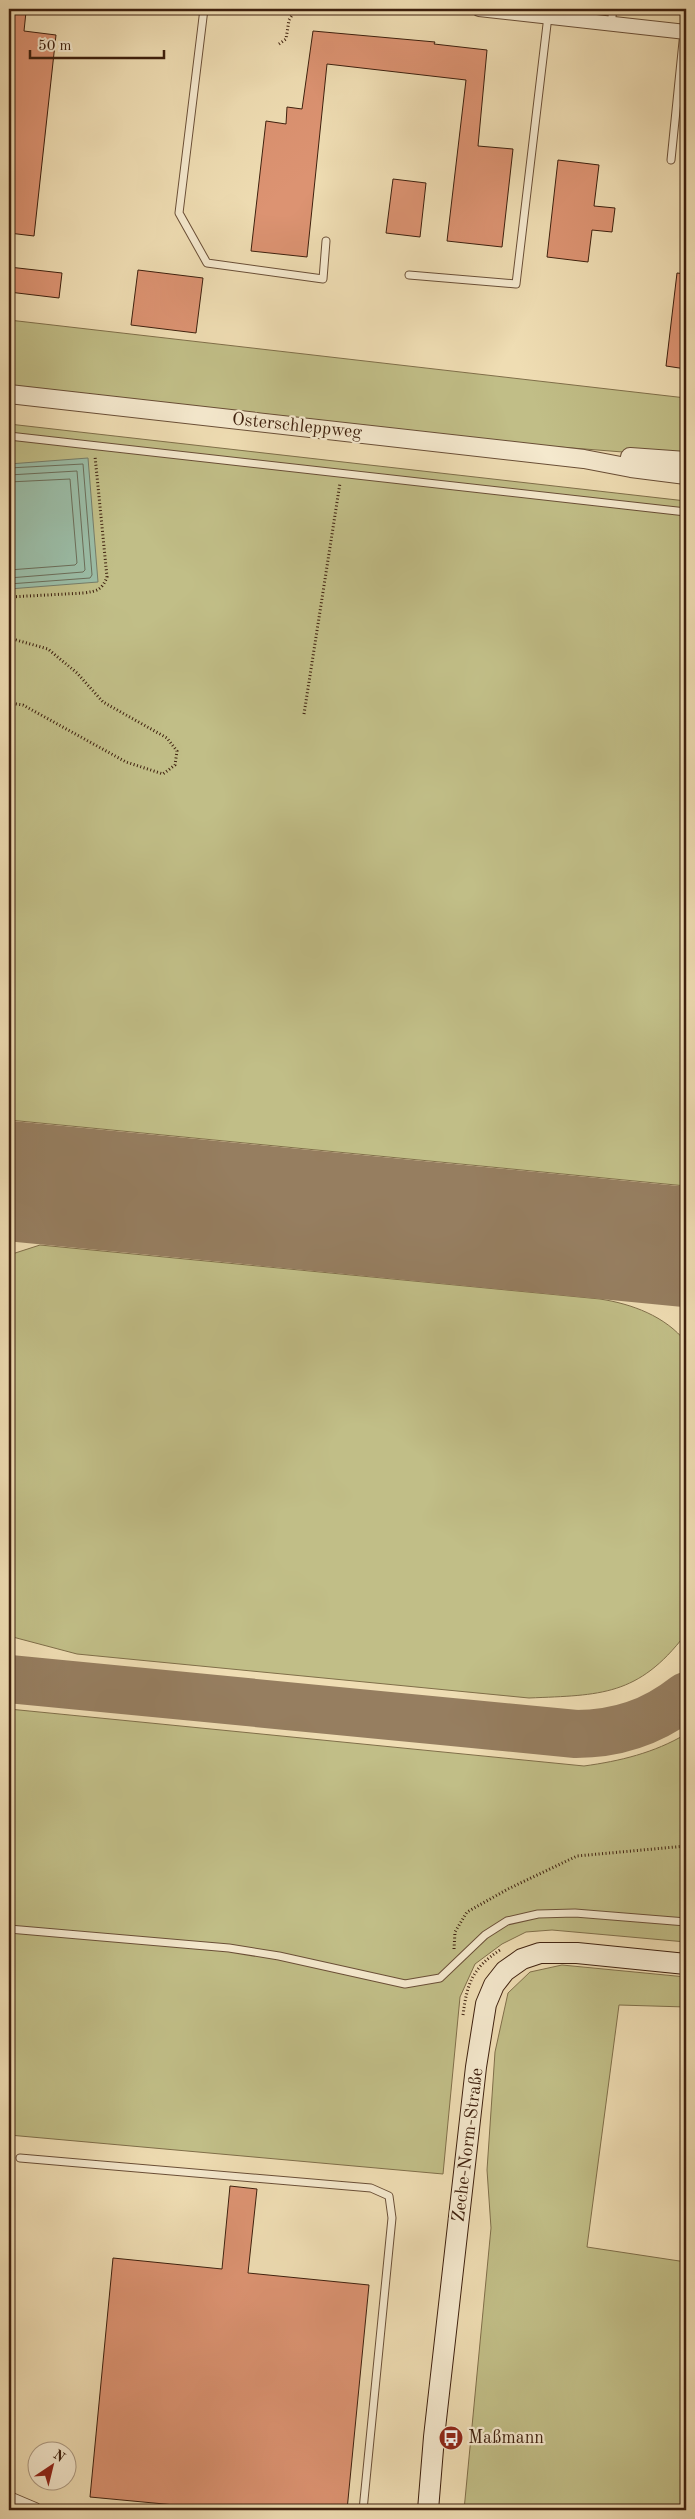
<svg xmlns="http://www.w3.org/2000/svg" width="695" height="2519" viewBox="0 0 695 2519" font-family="'Old Standard TT',serif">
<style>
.green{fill:#c1be87;stroke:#806f4a}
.water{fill:#9bbda7;stroke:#767e6a}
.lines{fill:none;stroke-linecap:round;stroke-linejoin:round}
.shore{stroke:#6c6e5a;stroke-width:1}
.taxiway{stroke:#967e60;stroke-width:48}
.runway{stroke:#967e60;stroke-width:120}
.building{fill:#dc9372;stroke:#3e200e}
.service-casing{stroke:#6a4f37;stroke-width:9}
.minor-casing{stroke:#6a4f37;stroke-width:16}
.tertiary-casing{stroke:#6a4f37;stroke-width:20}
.secondary-casing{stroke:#3e200e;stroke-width:22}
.path{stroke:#3e200e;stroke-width:3;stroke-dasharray:1 2.5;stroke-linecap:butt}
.service{stroke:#f5e9ce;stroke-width:7}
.minor{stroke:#f5e9ce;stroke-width:14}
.tertiary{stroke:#f5e9ce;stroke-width:18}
.secondary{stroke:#f5e9ce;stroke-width:20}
.labels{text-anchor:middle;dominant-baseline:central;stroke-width:4.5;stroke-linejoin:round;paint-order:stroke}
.street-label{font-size:18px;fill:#3e200e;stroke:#f5e9ce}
.poi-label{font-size:18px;fill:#3e200e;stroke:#f5e9ce;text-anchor:start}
</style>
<rect width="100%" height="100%" fill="#efddb3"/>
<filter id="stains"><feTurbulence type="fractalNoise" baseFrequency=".004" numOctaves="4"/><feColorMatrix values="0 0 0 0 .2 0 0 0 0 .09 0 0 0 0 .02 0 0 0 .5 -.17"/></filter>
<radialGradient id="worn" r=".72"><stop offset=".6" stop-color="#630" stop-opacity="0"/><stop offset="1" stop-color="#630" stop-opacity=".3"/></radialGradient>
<g class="green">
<polygon points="9,320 686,398 686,457 547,446 9,385"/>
<polygon points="9,424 686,501 686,1186 9,1120"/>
<path d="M40,1245L600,1299C632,1304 665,1316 686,1342L685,1635C638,1696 601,1695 529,1698L77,1654L9,1636V1255Z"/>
<path d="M9,1709L584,1766C620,1761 654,1753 686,1734V1942L552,1930L526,1932L502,1944L475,1964L460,1997L443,2174L9,2135Z"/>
<polygon points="562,1965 686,1977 686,2007 619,2005 587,2247 686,2262 686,2510 464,2510 491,2228 487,2170 495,2052 508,1993 530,1972"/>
</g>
<polygon class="water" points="88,458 98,582 9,589 9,464"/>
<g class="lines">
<g class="shore">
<polyline points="9,468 83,464 92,575 90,578 9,584"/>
<polyline points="9,475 77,471 85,570 83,572 9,578"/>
<polyline points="9,482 70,479 77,563 75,565 9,570"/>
</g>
<g class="taxiway">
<polyline points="615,1240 659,1253 686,1268"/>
<path d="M9,1679L576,1734C618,1734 653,1722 686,1696"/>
</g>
<polyline class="runway" points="9,1181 686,1247"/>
</g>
<g class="building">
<polygon points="9,10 26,12 24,31 56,35 34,236 9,233"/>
<polygon points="313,31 435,42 434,44 487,50 478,146 513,149 502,247 447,241 466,80 327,64 307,257 251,251 266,121 286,124 287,107 302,109"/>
<polygon points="558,160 599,165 594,206 615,208 612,232 592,230 588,262 547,257"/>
<polygon points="393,179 426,183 420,237 386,233"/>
<polygon points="9,267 62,273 59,298 9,292"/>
<polygon points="138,270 203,278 196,333 131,325"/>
<polygon points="677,273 686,274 686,369 666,366"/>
<polygon points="230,2186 257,2189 248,2273 369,2285 347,2510 228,2510 90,2497 113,2258 222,2269"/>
</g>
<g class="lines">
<defs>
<g id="service">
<polyline points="204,9 179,213 207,263 323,279 326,241"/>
<polyline points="611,24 613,9"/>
<polyline points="671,160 686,12"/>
<polyline points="409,275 516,284 548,16"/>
<polyline points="9,436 686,512"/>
<polyline points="9,1929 229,1948 279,1956 405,1984 440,1978 485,1935 507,1921 538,1914 575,1913 686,1922"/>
<polyline points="20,2158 371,2188 389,2196 392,2218 363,2510"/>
</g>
<g id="minor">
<polyline points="479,9 686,32"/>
<polyline points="9,2499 35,2510"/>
</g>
<g id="tertiary">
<polyline points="9,394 584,459 631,468 686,475"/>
<polyline points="630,457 686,461"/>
</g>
<polyline id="secondary" points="428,2510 434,2437 476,2067 486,2004 494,1985 505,1971 522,1959 540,1953 577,1953 686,1964"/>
</defs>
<use href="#service" class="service-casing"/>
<use href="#minor" class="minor-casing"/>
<use href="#tertiary" class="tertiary-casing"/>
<use href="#secondary" class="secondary-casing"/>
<g class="path">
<polyline points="279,44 286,39 289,20 296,9"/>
<path d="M9,597L84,593C97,591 102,590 107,577L95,456"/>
<polyline points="9,638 48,649 77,673 103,702 167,738 177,751 175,765 163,774 126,762 23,705 9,703"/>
<polyline points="304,714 340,483"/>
<polyline points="454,1949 455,1932 467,1912 508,1889 577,1856 686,1846"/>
<path d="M463,2015C467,1984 472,1968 500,1950"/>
</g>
<use href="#service" class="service"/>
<use href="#minor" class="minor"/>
<use href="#tertiary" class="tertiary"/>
<use href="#secondary" class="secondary"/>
</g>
<defs>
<symbol id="bus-disc" viewBox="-11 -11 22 22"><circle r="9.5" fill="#8f2418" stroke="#f5e9ce"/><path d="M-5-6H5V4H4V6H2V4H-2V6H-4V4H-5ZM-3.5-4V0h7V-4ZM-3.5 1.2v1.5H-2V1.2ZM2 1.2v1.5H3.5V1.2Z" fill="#fff"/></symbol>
</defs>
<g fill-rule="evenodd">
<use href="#bus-disc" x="437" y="2424" width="28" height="28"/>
</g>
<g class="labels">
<g class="street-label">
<text transform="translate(297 426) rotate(6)">Osterschleppweg</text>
<text transform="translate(468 2145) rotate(-83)">Zeche-Norm-Straße</text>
</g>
<g class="poi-label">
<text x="468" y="2438">Maßmann</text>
</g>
</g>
<rect width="695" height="2519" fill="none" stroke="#efddb3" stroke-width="30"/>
<rect x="10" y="10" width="675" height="2499" fill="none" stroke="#3e200e" stroke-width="2.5"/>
<rect x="15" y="15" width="665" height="2489" fill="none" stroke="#3e200e"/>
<g transform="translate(52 2466) rotate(35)"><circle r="24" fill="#f5e9ce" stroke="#ac9981"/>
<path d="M0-4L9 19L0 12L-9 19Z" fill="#8f2418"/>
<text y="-8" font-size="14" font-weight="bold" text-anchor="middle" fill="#3e200e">N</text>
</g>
<path d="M30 50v8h134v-8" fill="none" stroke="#3e200e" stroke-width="2.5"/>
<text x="38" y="50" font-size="15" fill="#3e200e" stroke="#f5e9ce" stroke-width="4" paint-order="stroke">50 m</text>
<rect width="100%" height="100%" filter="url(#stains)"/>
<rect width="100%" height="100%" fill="url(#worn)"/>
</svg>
